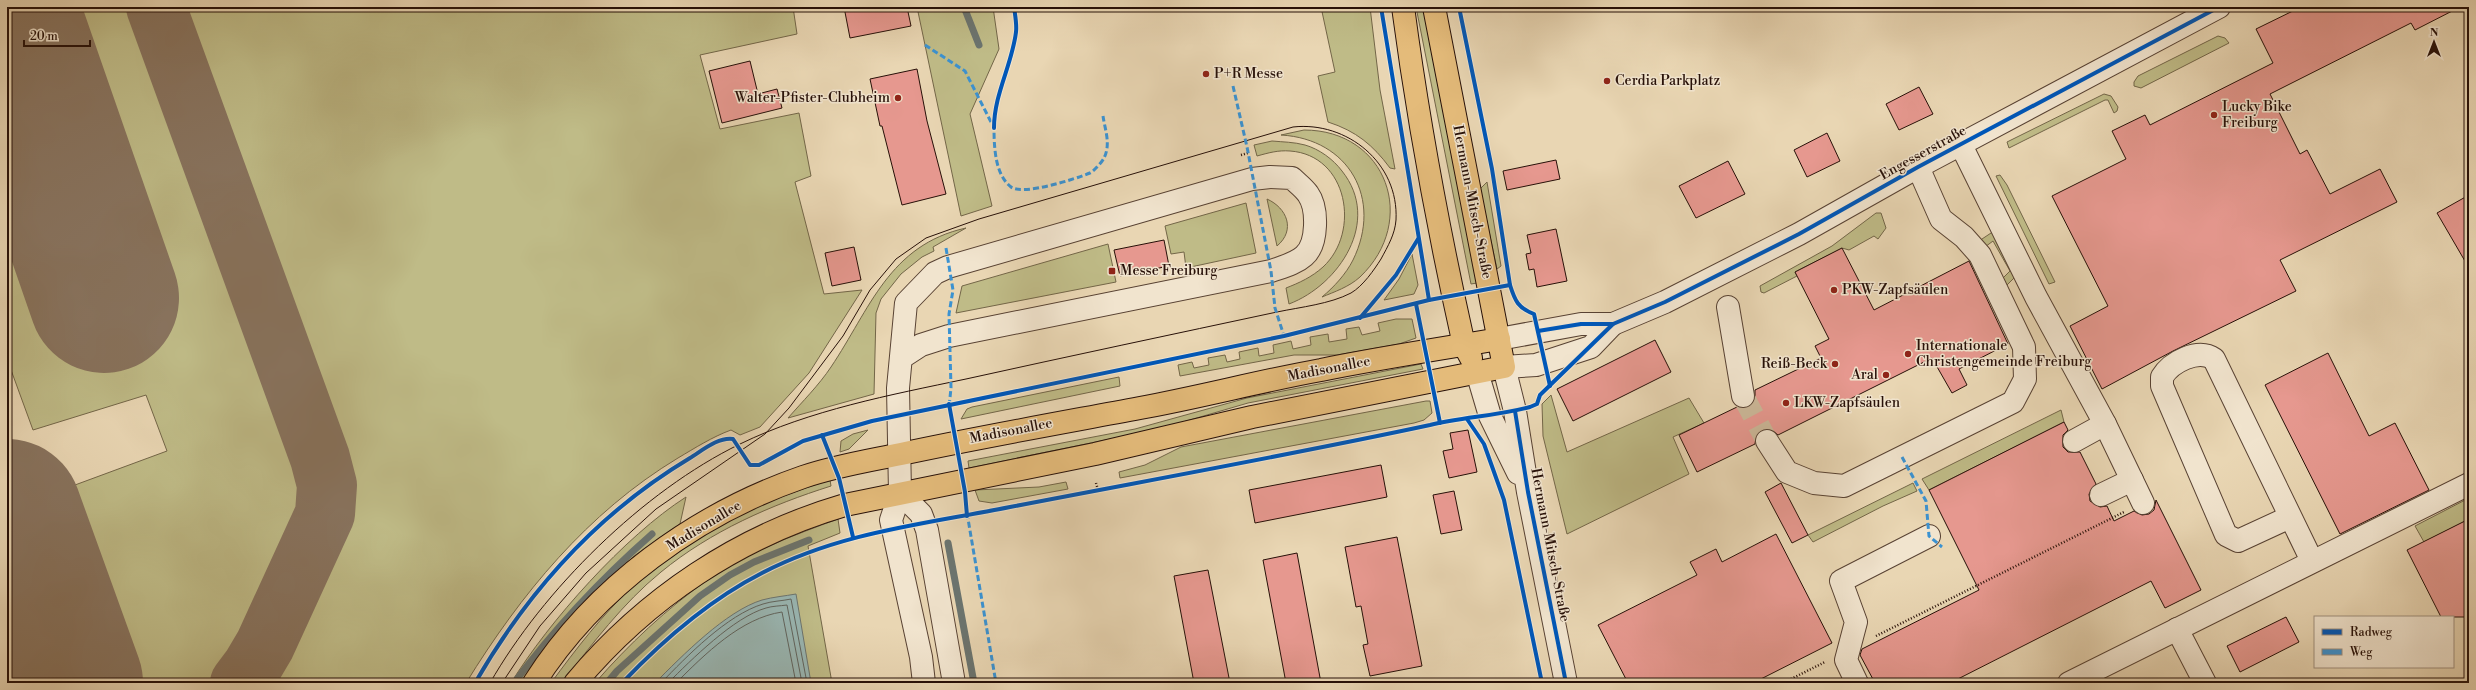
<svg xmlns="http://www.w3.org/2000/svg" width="2476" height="690" viewBox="0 0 2476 690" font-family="'Libre Bodoni',serif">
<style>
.green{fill:#bfbb87;stroke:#736648}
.water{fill:#99b7b4;stroke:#6b746f}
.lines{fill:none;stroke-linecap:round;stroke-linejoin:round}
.shore{stroke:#60645e;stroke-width:1}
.stream{stroke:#6b746f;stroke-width:7}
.taxiway{stroke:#88735e;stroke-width:60}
.runway{stroke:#88735e;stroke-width:150}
.building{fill:#e6988f;stroke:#271008}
.minor-tunnel{stroke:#ccb899;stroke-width:22;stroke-dasharray:22 11;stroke-linecap:butt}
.minor-casing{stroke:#584233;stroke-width:24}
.major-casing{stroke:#271008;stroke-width:24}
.path{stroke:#271008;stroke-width:2.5;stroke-dasharray:1 2;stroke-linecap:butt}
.minor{stroke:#f1e4ce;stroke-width:22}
.major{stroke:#e4bb7a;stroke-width:22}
.tram{stroke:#271008;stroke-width:1}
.quiet{stroke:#3b92d1;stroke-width:3;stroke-dasharray:6 3;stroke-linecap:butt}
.cycleway-casing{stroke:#f1e4ce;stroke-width:6}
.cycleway{stroke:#0057b8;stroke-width:4}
.poi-dot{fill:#8f2418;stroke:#f1e4ce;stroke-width:1.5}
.labels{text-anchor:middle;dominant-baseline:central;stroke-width:3;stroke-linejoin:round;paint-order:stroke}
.poi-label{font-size:14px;fill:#271008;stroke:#f1e4ce;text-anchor:start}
.street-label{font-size:14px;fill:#271008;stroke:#f1e4ce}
</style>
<rect width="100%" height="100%" fill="#e9d6b3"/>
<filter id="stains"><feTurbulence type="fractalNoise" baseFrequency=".005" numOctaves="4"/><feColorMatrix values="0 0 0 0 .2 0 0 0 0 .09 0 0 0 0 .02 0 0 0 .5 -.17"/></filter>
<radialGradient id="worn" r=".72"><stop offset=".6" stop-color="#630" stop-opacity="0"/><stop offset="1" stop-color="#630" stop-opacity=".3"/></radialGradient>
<g class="green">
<polygon points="7,7 142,7 313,476 315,488 313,499 243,656 231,673 219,683 137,683 122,673 56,492 167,451 146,395 33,430 7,359"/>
<path d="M169,7H793L797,34L700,55L720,129L799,113L811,176L795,182L824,294L862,290L809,373L760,427L740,435L731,430C712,437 695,448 678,458C587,513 521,594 466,683H253L266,664L335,509L339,492V476Z"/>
<polygon points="917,7 993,7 999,49 970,114 992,206 961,216"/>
<path d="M1321,7H1370L1380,90L1395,169L1390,168C1373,145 1356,131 1328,122L1318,76L1335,72Z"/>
<polygon points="1416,7 1423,7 1477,283 1471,284"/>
<polygon points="2218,36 2225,38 2229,43 2141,88 2134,86 2134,82 2138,76"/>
<polygon points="2104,94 2111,96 2118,107 2117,111 2114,113 2108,100 2105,100 2009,148 2007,142"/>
<path d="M1304,130C1387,130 1419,221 1360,277C1349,287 1334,292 1322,297C1334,287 1346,274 1353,260C1383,199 1349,139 1281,135Z"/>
<path d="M1272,141C1283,142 1294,142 1305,145C1319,149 1333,159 1342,171C1382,221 1339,285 1289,304L1286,288C1299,283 1312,277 1323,267C1361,232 1348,155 1290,151C1278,150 1268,153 1257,156L1254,145Z"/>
<polygon points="2000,175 2007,185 2055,282 2049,284 1996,176"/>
<polygon points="1487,182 1501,266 1497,269 1480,189"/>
<path d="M1267,199C1287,208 1296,230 1277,246Z"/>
<polygon points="1246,203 1256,253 1186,268 1184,252 1171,254 1165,226"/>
<polygon points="1876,213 1881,213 1886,228 1878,239 1874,236 1849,250 1842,248 1795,272 1797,276 1764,293 1761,292 1760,286 1832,246"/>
<path d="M966,228L933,247L934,251L922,257L901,274L881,299L876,313L874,394L788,418C802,402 819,385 831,367C870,309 889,245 966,228Z"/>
<polygon points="1994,231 2017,275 2007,285 2001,280 2010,271 1993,241 1985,247 1979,241"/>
<polygon points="1108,244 1116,282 956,313 962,286"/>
<polygon points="1412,254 1418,285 1414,294 1384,300 1399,279"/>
<polygon points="1396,319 1412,319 1416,338 1399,344 1337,355 1294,355 1180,376 1178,365 1192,362 1194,368 1209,365 1208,358 1225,355 1227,362 1240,359 1239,352 1258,348 1259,356 1274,353 1273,345 1291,341 1293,349 1311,345 1310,337 1328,334 1329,342 1347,339 1346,329 1359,327 1362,335 1380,331 1378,323"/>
<polygon points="1421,364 1423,369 1248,403 1159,429 969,468 968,461 1135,429 1247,398"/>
<polygon points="1119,377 1120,386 961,419 967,409 972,407"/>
<polygon points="1551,395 1567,452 1689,398 1704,423 1673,437 1689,474 1567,534 1543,436 1542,404"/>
<polygon points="1426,401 1430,401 1432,413 1424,420 1414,423 1120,478 1119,472 1145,465 1181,447"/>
<polygon points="2061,410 2064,422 1929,490 1922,479"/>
<polygon points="868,430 849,449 840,452 841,441 853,434"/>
<path d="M830,480L831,486C771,505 711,531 661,572C623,603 592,644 562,683H551C576,649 602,615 633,586C687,534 759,502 830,480Z"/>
<polygon points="1066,482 1068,489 992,503 979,501 975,490 1039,487"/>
<polygon points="1913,483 1917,491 1883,506 1813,542 1808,535"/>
<path d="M686,497L680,524L634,556L591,597L564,625L520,683H511C549,621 625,536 686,497Z"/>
<polygon points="2469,498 2469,519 2424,542 2415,526"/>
<path d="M838,519L840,533L808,546L832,683H595C628,645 667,608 709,579C748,552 794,535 838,519Z"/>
</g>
<path class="water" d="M796,594L811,683H655C682,656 726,611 762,600C773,597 785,596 796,594Z"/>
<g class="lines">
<g class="shore">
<path d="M661,683C687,656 727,615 763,604C772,601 782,601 791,599L807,683"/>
<path d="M668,683C691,660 734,617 766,608C772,606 780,606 787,605L802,683"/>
<path d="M676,683C705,654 741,618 782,612L796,683"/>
</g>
<g class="stream">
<polyline points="964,7 979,45"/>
<polyline points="948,543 974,683"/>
<path d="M514,683C555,628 601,579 652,534"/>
<polyline points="607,683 617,671 700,596 730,575 754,562 809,540"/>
</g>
<polyline class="taxiway" points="156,7 320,458 327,485 325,514 265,645 252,667 240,683"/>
<g class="runway">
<polyline points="7,19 104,298"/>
<polyline points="7,514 68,683"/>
</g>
</g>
<g class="building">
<polygon points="844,7 907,7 911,26 850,38"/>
<polygon points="2301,7 2460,7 2415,30 2411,23 2270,94 2300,154 2307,150 2330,194 2380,169 2397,202 2280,260 2296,291 2173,351 2102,389 2070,326 2108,306 2052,196 2126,159 2112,131 2145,115 2150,125 2273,63 2256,29"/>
<polygon points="750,61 758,94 777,89 782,108 722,123 709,71"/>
<polygon points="917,69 927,121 946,194 902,205 882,126 880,126 870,79"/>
<polygon points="1919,87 1933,114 1899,130 1886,104"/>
<polygon points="1827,133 1840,161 1807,177 1794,150"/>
<polygon points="1556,160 1560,179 1507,190 1503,171"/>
<polygon points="1728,161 1745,194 1696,218 1679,186"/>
<polygon points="2469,195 2469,268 2437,213"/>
<polygon points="1556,229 1567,281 1537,287 1534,269 1529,270 1526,254 1531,253 1527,235"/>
<polygon points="1164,240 1169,266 1120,276 1114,250"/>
<polygon points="854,247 861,280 832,286 825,253"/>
<polygon points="1842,248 1874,310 1969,261 2008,344 1959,369 1967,385 1952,393 1932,358 1778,435 1772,430 1761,430 1756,436 1755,444 1697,472 1679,435 1737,407 1745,408 1751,406 1755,400 1755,390 1821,358 1815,346 1829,339 1795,272"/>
<polygon points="1655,340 1671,372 1573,421 1557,389"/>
<polygon points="2328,353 2369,436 2395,423 2429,490 2340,534 2265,385"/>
<polygon points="2064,422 2068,430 2063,435 2063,447 2068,452 2080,452 2096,484 2089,494 2090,501 2100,507 2107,506 2114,521 2134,511 2142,515 2149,514 2154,510 2156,500 2201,590 2165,608 2151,581 1950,683 1875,683 1860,655 1862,649 1979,590 1929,490"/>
<polygon points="1468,430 1477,472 1449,478 1443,451 1453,449 1450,433"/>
<polygon points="1381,465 1387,497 1255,523 1249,490"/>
<polygon points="1781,483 1808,535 1792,543 1765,492"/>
<polygon points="1454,491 1462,530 1441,534 1433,495"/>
<polygon points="2469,519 2469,617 2441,617 2407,550"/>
<polygon points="1776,534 1832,643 1753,683 1628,683 1598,625 1697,575 1690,562 1716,549 1722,562"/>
<polygon points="1397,537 1422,666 1370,676 1363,645 1368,644 1361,606 1356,607 1345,547"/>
<polygon points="1297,553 1321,683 1286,683 1263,560"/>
<polygon points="1208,570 1230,683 1194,683 1174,576"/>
<polygon points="2286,617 2299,642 2240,672 2227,646"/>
</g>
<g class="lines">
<polyline class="minor-tunnel" points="1743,396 1767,441"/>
<defs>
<g id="minor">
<polyline points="1961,145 2036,297 2105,424 2143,503"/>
<polyline points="1728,307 1743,396"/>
<polyline points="1499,339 1581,324 1613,324 1665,302 1799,234 1918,167 2219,7"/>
<path d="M901,358L921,345L949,336L1271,271C1282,267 1295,264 1304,256C1318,244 1318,208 1308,194C1304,188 1297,183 1292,178L1270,177L1252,179L948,267L935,273L906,303L898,388L900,493L891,520L921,657L924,683"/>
<polyline points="1477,372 1490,416 1518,473"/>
<polyline points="1767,441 1787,472 1814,483 1844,486 2013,402 2025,379 2024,347 1980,255 1964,237 1941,219 1918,167"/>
<polyline points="2074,441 2105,424"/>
<polyline points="900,493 921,514 927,530 954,683"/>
<polyline points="2101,495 2132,480"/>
<path d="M2290,517L2238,541L2226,535L2162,386V377C2171,362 2198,348 2214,359L2312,561"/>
<polyline points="2177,629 2205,683"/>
<polyline points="1566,683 1528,492 1515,411 1504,367 1536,365 1591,347 1613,324"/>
<polyline points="1857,683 1846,660 1856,622 1841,581 1929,536"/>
<polyline points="2069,683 2469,484"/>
</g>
<g id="major">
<path d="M1403,7C1418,120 1439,233 1464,345L1471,358"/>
<path d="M534,683C595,587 696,514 803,477C835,466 867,461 901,454C980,437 1060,423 1140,408C1201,397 1260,381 1321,370C1380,358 1439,349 1499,339"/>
<path d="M575,683C646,598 739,536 845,505L1095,454L1252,417L1504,367L1434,7"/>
</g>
</defs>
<use href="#minor" class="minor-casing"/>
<use href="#major" class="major-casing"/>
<g class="path">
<polyline points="1241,155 1248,153"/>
<polyline points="1096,483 1098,490"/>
<polyline points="1876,636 2124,512"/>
<polyline points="1783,683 1825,662"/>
</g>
<use href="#minor" class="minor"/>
<use href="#major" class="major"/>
<path class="tram" d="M490,683C543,590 643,491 740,444C810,410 890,395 966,379C1070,356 1174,334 1277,312C1301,307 1330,304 1351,293C1363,286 1374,270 1381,259C1388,246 1395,234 1396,220C1399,163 1347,121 1293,127L979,219L926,238L896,259L870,290L843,336L789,408L765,434L656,509L586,573L540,626L502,683"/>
<g class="quiet">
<polyline points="925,45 965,71 992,124"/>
<polyline points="1233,86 1247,147 1271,271 1275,308 1284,336"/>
<path d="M994,124C994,144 994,174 1011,187C1023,196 1075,179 1090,173C1094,171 1102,162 1104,158C1111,144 1105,130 1103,116"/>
<polyline points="946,248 953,290 949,314 951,388 949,407"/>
<polyline points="1902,457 1926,501 1929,536 1942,547"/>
<polyline points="967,513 996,683"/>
</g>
<defs>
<g id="cycleway">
<polyline points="1381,7 1429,300"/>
<path d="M1459,7L1492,169L1510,285C1515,301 1518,308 1534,314L1550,386"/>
<path d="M994,128C994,94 1012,65 1016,32C1017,24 1015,15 1014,7"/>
<polyline points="1416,304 1440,423"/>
<polyline points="1360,318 1396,275 1418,239"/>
<polyline points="1538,331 1581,324 1613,324 1665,302 1799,234 1918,167 2219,7"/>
<polyline points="949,404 965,492 967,516"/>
<polyline points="1515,411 1528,492 1566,683"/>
<polyline points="1467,419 1484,444 1504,500 1542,683"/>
<polyline points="822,435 839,478 853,537"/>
<path d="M475,683C528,591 598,513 690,458C703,450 718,437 733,439L750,465H759L803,441L872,421L1284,336L1429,300L1510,285"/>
<path d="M622,683C663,640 709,600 762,573C841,532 925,524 1010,507C1150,480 1290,455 1430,425C1463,417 1497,416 1530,407L1537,404L1540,395L1613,324"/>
</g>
</defs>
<use href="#cycleway" class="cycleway-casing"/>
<use href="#cycleway" class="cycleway"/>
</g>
<g class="poi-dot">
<circle cx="1206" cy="74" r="4"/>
<circle cx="1607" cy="81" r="4"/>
<circle cx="898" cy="98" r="4"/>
<circle cx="2214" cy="115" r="4"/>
<rect x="1108" y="267" width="8" height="8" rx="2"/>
<circle cx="1834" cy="290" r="4"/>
<circle cx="1908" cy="354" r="4"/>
<circle cx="1835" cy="364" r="4"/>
<circle cx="1886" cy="375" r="4"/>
<circle cx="1786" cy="403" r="4"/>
</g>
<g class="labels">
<g class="poi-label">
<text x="1214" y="74">P+R Messe</text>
<text x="1615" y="81">Cerdia Parkplatz</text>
<text x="890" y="98" text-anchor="end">Walter-Pfister-Clubheim</text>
<text x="2222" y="107">Lucky Bike<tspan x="2222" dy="16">Freiburg</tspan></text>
<text x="1120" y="271">Messe Freiburg</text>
<text x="1842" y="290">PKW-Zapfsäulen</text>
<text x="1916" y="346">Internationale<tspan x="1916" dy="16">Christengemeinde Freiburg</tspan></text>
<text x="1827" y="364" text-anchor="end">Reiß-Beck</text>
<text x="1878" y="375" text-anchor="end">Aral</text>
<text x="1794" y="403">LKW-Zapfsäulen</text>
</g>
<g class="street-label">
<text transform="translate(1923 153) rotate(-29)">Engesserstraße</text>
<text transform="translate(1472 202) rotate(79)">Hermann-Mitsch-Straße</text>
<text transform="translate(1329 369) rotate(-11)">Madisonallee</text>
<text transform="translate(1011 431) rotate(-11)">Madisonallee</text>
<text transform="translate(704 526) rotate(-31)">Madisonallee</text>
<text transform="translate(1550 545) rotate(79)">Hermann-Mitsch-Straße</text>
</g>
</g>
<rect width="2476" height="690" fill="none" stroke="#e9d6b3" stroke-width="24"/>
<rect x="8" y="8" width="2460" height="674" fill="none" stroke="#271008" stroke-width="2"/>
<rect x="12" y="12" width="2452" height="666" fill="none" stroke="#271008"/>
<rect x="2314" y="616" width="140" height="52" fill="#f1e4ce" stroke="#a08f7f"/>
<rect x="2322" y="629" width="20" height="6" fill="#0057b8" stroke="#a08f7f"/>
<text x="2350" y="636" font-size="12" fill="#271008">Radweg</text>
<rect x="2322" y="649" width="20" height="6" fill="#3b92d1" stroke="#a08f7f"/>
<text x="2350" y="656" font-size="12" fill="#271008">Weg</text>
<g transform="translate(2434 42)" stroke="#f1e4ce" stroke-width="3" paint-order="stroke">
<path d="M0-3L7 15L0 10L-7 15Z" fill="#271008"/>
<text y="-6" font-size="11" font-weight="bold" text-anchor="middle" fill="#271008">N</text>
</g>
<path d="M24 40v6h66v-6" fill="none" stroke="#271008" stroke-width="2"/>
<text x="30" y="40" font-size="12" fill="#271008" stroke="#f1e4ce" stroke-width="3" paint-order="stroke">20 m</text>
<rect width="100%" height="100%" filter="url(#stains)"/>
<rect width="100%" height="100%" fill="url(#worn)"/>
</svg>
